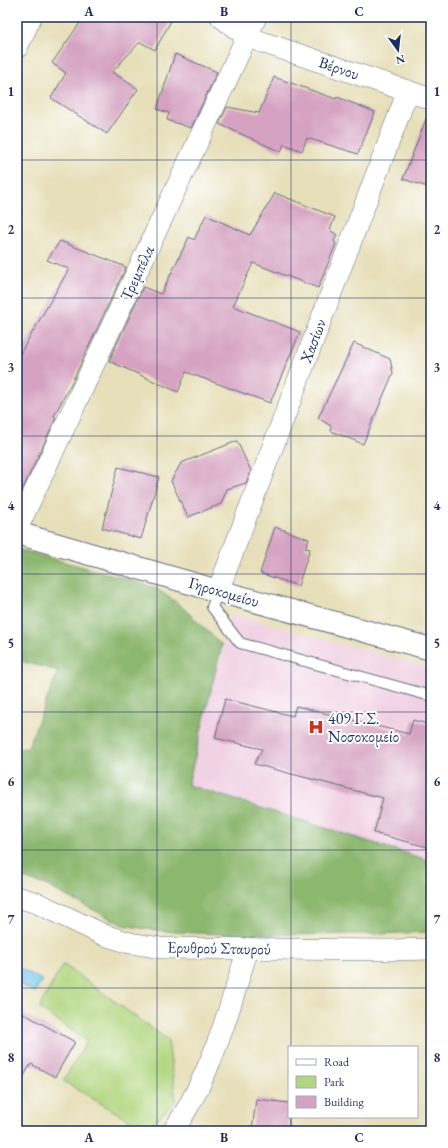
<svg xmlns="http://www.w3.org/2000/svg" width="448" height="1148" viewBox="0 0 448 1148" font-family="'EB Garamond',serif">
<style>
.built{fill:#f1d0e3}
.green{fill:#b1d67f;stroke:#66826e}
.forest{fill:#8cb76e;stroke:#547366}
.water{fill:#6bc4e9;stroke:#437aa4}
.building{fill:#d5a2c1}
.lines{fill:none;stroke-linecap:round;stroke-linejoin:round}
.service-casing{stroke:#626d7e;stroke-width:12}
.minor-casing{stroke:#626d7e;stroke-width:22}
.secondary-casing{stroke:#626d7e;stroke-width:24}
.service{stroke:#fff;stroke-width:10}
.minor{stroke:#fff;stroke-width:21}
.secondary{stroke:#fff;stroke-width:22}
.grid{fill:none;stroke:#1b2f5e;stroke-width:1;stroke-opacity:0.55}
.labels{text-anchor:middle;dominant-baseline:central;stroke-width:4;stroke-linejoin:round;paint-order:stroke}
.street-label{font-size:16px;fill:#1b2f5e;stroke:#fff}
.poi-label{font-size:16px;fill:#1b2f5e;stroke:#fff;text-anchor:start}
.neatline{fill:none;stroke:#1b2f5e;stroke-width:1.5}
.grid-label{font-size:13px;text-anchor:middle;font-weight:bold;fill:#1b2f5e}
</style>
<rect width="100%" height="100%" fill="#fff"/>
<filter id="ink" filterUnits="userSpaceOnUse"><feTurbulence type="fractalNoise" baseFrequency=".025" numOctaves="2"/><feDisplacementMap in="SourceGraphic" scale="8" xChannelSelector="R" yChannelSelector="G"/><feConvolveMatrix kernelMatrix="1 2 1 2 8 2 1 2 1" color-interpolation-filters="sRGB"/></filter>
<filter id="wash" filterUnits="userSpaceOnUse"><feTurbulence type="fractalNoise" baseFrequency=".012" numOctaves="4" result="noise"/><feDisplacementMap in="SourceGraphic" scale="16" xChannelSelector="R" yChannelSelector="G"/><feGaussianBlur stdDeviation="0.9" result="paint"/><feColorMatrix in="noise" values="0 0 0 0 0 0 0 0 0 0 0 0 0 0 0 0 0 1.4 0 .05"/><feComposite in="paint" operator="in"/></filter>
<g filter="url(#wash)">
<rect width="100%" height="100%" fill="#e7dfb9"/>
<polygon class="built" points="231,614 431,668 431,861 187,785"/>
<polygon class="green" points="63,964 168,1040 176,1101 146,1130 63,1081 87,1041 39,1008"/>
<polygon class="forest" points="17,549 134,581 157,589 180,605 222,645 188,785 431,861 431,932 375,934 243,935 175,932 146,929 123,925 45,885 17,876 17,750 28,747 58,671 17,660"/>
<polygon class="water" points="18,967 42,980 35,992 17,983"/>
<g id="blocks">
<g class="building">
<polygon points="84,17 173,17 155,50 140,42 112,72 138,89 107,134 51,98 66,73 52,63"/>
<polygon points="175,54 217,72 191,128 167,120 169,113 157,109"/>
<polygon points="274,77 336,99 337,97 375,112 358,154 307,138 302,151 284,144 281,152 219,124 227,107 259,113"/>
<polygon points="429,111 431,111 431,188 403,179"/>
<polygon points="275,193 335,217 330,230 337,235 334,241 336,244 318,288 253,263 233,306 300,332 270,403 186,372 178,392 109,361 143,287 161,294 189,237 194,240 206,215 250,235"/>
<polygon points="60,241 126,267 73,380 54,416 56,418 17,501 17,359 69,269 47,260"/>
<polygon points="354,343 390,359 393,373 363,444 331,431 331,426 318,418"/>
<polygon points="237,441 251,471 246,483 227,489 221,504 188,517 171,481 181,463"/>
<polygon points="118,467 159,477 141,539 102,528"/>
<polygon points="275,527 309,539 305,548 310,549 298,586 260,573"/>
<polygon points="225,699 293,716 296,706 409,734 413,720 431,725 431,848 374,833 383,798 254,764 262,749 215,738"/>
<polygon points="17,1010 75,1042 55,1077 31,1064 17,1087"/>
<polygon points="256,1099 289,1103 289,1131 252,1131"/>
</g>
</g>
</g>
<g filter="url(#ink)">
<use href="#blocks" fill-opacity="0" stroke="#626d7e" stroke-width="1"/>
<g class="lines">
<defs>
<polyline id="service" points="218,591 212,607 240,643 431,696"/>
<g id="minor">
<polyline points="221,17 247,37 431,99"/>
<polyline points="17,48 31,17"/>
<polyline points="17,529 256,17"/>
<polyline points="218,591 408,91"/>
<polyline points="17,897 37,903 104,935 130,943 161,948 390,950 431,949"/>
<path d="M173,1131C211,1076 229,1011 248,948"/>
</g>
<polyline id="secondary" points="17,533 218,591 431,649"/>
</defs>
<use href="#service" class="service-casing"/>
<use href="#minor" class="minor-casing"/>
<use href="#secondary" class="secondary-casing"/>
<use href="#service" class="service"/>
<use href="#minor" class="minor"/>
<use href="#secondary" class="secondary"/>
</g>
</g>
<path class="grid" d="M157,17V1131M291,17V1047M17,160H431M17,298H431M17,436H431M17,574H431M17,712H431M17,850H431M17,988H431M291,1117V1131"/>
<defs>
<symbol id="hospital-bare" viewBox="-9 -9 18 18"><path d="M-5-5h3v3.5h4V-5h3V5h-3V1.5h-4V5h-3Z" fill="#c8321e" stroke="#fff" stroke-width="2.5" paint-order="stroke"/></symbol>
</defs>
<g fill-rule="evenodd">
<use href="#hospital-bare" x="305" y="716" width="22" height="22"/>
</g>
<g class="labels">
<g class="street-label">
<text transform="translate(339 68) rotate(19)">Βέρνου</text>
<text transform="translate(137 273) rotate(-65)">Τρεμπέλα</text>
<text transform="translate(313 341) rotate(-69)">Χασίων</text>
<text transform="translate(224 592) rotate(16)">Γηροκομείου</text>
<text transform="translate(219 948) rotate(1)">Ερυθρού Σταυρού</text>
</g>
<g class="poi-label">
<text x="328" y="718">409 Γ.Σ.<tspan x="328" dy="18">Νοσοκομείο</tspan></text>
</g>
</g>
<rect width="448" height="1148" fill="none" stroke="#fff" stroke-width="44"/>
<rect x="288" y="1046" width="130" height="72" fill="#ffffff" stroke="#a4acbf"/>
<rect x="296" y="1059" width="20" height="6" fill="#ffffff" stroke="#a4acbf"/>
<text x="324" y="1066" font-size="12" fill="#1b2f5e">Road</text>
<rect x="296" y="1076" width="20" height="12" fill="#b1d67f" stroke="#a4acbf"/>
<text x="324" y="1086" font-size="12" fill="#1b2f5e">Park</text>
<rect x="296" y="1096" width="20" height="12" fill="#d5a2c1" stroke="#a4acbf"/>
<text x="324" y="1106" font-size="12" fill="#1b2f5e">Building</text>
<g transform="translate(398 50) rotate(165)" stroke="#ffffff" stroke-width="3" paint-order="stroke">
<path d="M0-3L7 15L0 10L-7 15Z" fill="#1b2f5e"/>
<text y="-6" font-size="11" font-weight="bold" text-anchor="middle" fill="#1b2f5e">N</text>
</g>
<rect x="22" y="22" width="404" height="1104" class="neatline"/>
<g class="grid-label">
<text x="89" y="16">A</text>
<text x="224" y="16">B</text>
<text x="359" y="16">C</text>
<text x="11" y="96">1</text>
<text x="437" y="96">1</text>
<text x="11" y="234">2</text>
<text x="437" y="234">2</text>
<text x="11" y="372">3</text>
<text x="437" y="372">3</text>
<text x="11" y="510">4</text>
<text x="437" y="510">4</text>
<text x="11" y="648">5</text>
<text x="437" y="648">5</text>
<text x="11" y="786">6</text>
<text x="437" y="786">6</text>
<text x="11" y="924">7</text>
<text x="437" y="924">7</text>
<text x="11" y="1062">8</text>
<text x="437" y="1062">8</text>
<text x="89" y="1142">A</text>
<text x="224" y="1142">B</text>
<text x="359" y="1142">C</text>
</g>
</svg>
